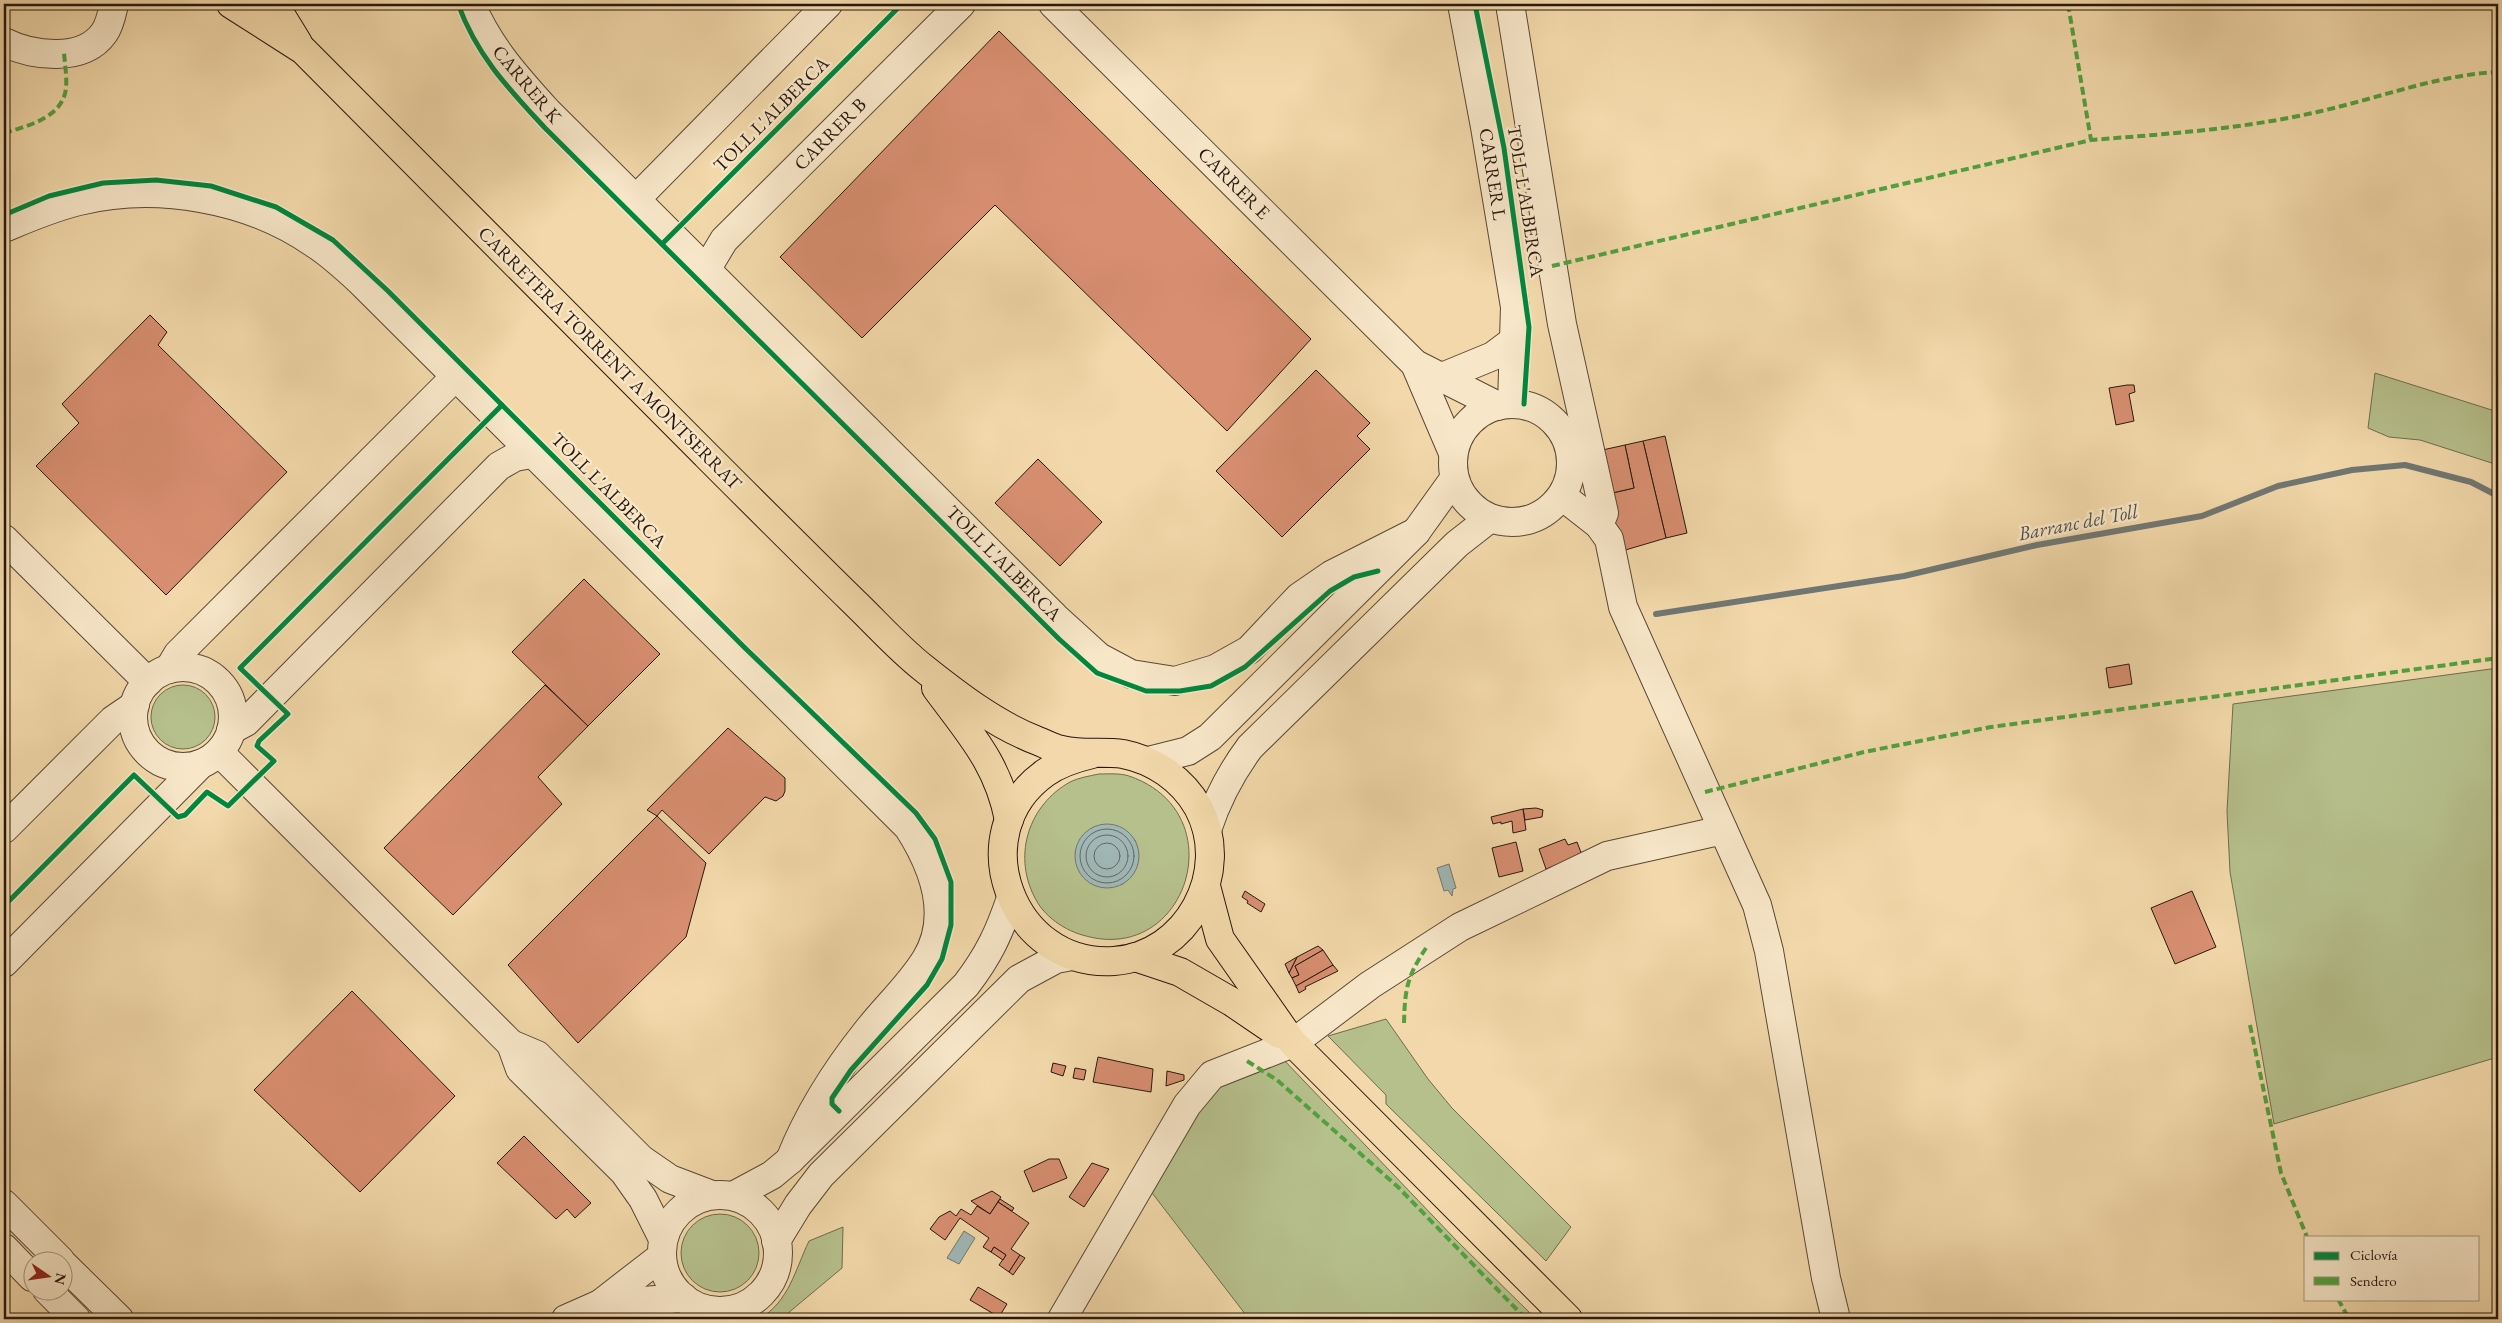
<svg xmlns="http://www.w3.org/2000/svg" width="2502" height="1323" viewBox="0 0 2502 1323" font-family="'EB Garamond',serif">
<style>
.green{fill:#b6c08c;stroke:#6e6c4e;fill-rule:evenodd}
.water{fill:#a0b7b5;stroke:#707773}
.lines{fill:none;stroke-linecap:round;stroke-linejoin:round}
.shore{stroke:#646862;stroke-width:1}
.stream{stroke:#707773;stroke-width:6}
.building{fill:#d88f71;stroke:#27180f}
.minor-casing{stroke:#5a4836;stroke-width:30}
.major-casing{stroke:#27180f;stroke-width:30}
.minor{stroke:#f7e6c8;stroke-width:28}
.major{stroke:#f2d8aa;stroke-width:28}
.quiet{stroke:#51a13f;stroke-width:4;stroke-dasharray:8 4;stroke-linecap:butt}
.cycleway-casing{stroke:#f7e6c8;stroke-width:8}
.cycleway{stroke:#00873e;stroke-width:5}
.labels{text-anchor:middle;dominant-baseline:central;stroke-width:5;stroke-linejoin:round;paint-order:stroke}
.street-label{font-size:19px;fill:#27180f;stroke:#f7e6c8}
.water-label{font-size:20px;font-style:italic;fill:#515049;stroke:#f7e6c8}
</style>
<rect width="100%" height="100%" fill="#f2d8aa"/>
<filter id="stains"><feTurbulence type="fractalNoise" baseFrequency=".004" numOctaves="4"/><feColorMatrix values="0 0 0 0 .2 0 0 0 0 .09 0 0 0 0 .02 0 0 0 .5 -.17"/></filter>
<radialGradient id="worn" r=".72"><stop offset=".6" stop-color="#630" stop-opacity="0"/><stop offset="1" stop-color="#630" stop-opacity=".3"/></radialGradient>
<g class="green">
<polygon points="2375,373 2498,412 2498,465 2420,440 2389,437 2368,428"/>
<polygon points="2498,668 2498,1057 2274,1124 2230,872 2227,811 2233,704"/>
<circle cx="183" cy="717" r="32"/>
<path d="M1099,774C1108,774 1120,773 1129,776C1235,812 1188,964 1086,936C1065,931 1043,916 1034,896C1013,854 1029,805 1070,782C1078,778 1089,776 1099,774ZM1094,827L1135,840C1142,859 1137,874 1121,885L1075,853C1079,841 1083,834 1094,827Z"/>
<polygon points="1386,1019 1428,1079 1452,1108 1571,1227 1546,1261 1386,1104 1386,1095 1328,1036"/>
<polygon points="1282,1058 1456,1240 1536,1319 1249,1319 1146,1185 1200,1094"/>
<circle cx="720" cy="1253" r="39"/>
<path d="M843,1227L842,1268L781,1319H759C789,1302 795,1270 809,1241Z"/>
</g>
<g class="water">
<circle cx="1107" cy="856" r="32"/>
<polygon points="1449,864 1456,888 1453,889 1452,896 1448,890 1444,891 1437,868"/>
<polygon points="964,1231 975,1238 959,1264 947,1258"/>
</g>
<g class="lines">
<g class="shore">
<circle cx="1107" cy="856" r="27"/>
<circle cx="1107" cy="856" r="21"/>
<circle cx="1107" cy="856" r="13"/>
</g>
<polyline class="stream" points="1656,614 1904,576 2037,545 2202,516 2278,486 2352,470 2405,465 2471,482 2498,496"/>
</g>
<g class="building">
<polygon points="999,31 1311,339 1227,431 995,205 862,338 780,257"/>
<polygon points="150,315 167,332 158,345 287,472 166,595 36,466 79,423 62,404"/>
<polygon points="1316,370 1370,423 1357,436 1370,449 1282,537 1216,471"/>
<polygon points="2127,385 2134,385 2135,392 2129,394 2134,421 2116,425 2109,388"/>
<polygon points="1665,436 1687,533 1666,538 1643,441"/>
<polygon points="1643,441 1666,538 1622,551 1608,494 1634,488 1625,445"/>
<polygon points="1625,445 1634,488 1608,494 1598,451"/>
<polygon points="1038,459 1102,522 1060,566 995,503"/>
<polygon points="584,579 660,654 588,726 512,652"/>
<polygon points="2129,664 2132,684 2109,688 2106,668"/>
<polygon points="545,685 588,726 538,777 562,804 453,915 384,848"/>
<polygon points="728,728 785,778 785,791 783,796 776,801 765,797 709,854 662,810 657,816 647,810"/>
<polygon points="1536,808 1543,810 1542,817 1525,820 1523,809"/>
<polygon points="1523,809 1526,830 1513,833 1512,821 1501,824 1501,822 1493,824 1491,817"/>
<polygon points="657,816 706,863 686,937 578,1043 508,965"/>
<polygon points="1565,839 1568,845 1577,842 1582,855 1546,869 1539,849"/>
<polygon points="1516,842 1523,871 1499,877 1492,848"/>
<polygon points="1245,891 1265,904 1261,912 1247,903 1248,901 1242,897"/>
<polygon points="2192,891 2216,947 2175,964 2151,908"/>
<polygon points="1318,946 1323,950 1295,966 1299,975 1292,978 1289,973 1297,957"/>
<polygon points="1323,950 1333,965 1296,986 1292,978 1299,975 1295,966"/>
<polygon points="1297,957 1289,973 1285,964"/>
<polygon points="1333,965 1338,971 1305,987 1306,989 1299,993 1296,986"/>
<polygon points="352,991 455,1096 360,1192 254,1090"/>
<polygon points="1098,1057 1153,1069 1151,1092 1093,1082"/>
<polygon points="1053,1063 1066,1066 1063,1076 1051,1072"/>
<polygon points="1075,1068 1086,1070 1084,1080 1073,1078"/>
<polygon points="1167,1071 1184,1075 1184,1080 1166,1086"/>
<polygon points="524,1136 591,1203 575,1218 567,1209 556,1219 497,1163"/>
<polygon points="1049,1159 1059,1159 1067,1178 1033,1192 1024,1171"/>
<polygon points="1092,1163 1109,1169 1084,1207 1069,1197"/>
<polygon points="992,1191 1001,1197 990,1214 971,1201"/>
<polygon points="1000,1199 1014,1208 1012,1211 998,1202"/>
<polygon points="998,1202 1029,1223 1011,1249 1020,1255 1009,1272 999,1265 1006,1255 994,1247 991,1252 983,1247 989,1238 960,1218 945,1240 930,1229 939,1217 950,1211 956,1216 961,1209 971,1215 977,1206 990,1214"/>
<polygon points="994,1247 1006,1255 1003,1260 991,1252"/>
<polygon points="1020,1255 1025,1258 1013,1275 1009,1272"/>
<polygon points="978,1287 1007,1304 999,1317 970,1300"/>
</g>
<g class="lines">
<defs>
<g id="minor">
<path d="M471,4C488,46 518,79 548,112L1055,617L1099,657L1131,674L1175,681L1215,669L1249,650L1299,597L1331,575L1416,532"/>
<polyline points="1053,4 1415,364 1498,406"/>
<polyline points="1462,4 1485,127 1515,307 1512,404"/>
<polyline points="1510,4 1562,324 1604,513 1599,525"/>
<path d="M4,42C32,56 83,63 104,33C110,25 112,13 114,4"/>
<polyline points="635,200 828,4"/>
<path d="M4,228C28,218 53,207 79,201C156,182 250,198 315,244C332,255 347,269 362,283L908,827C933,866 953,915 926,959C910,985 887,1006 868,1030C836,1070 809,1112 790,1160"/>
<polyline points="706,270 724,240 961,4"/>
<polyline points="1415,364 1453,453"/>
<polyline points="1442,377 1493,356 1513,341"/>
<circle cx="1512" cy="463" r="59"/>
<polyline points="1562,496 1599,525 1609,539 1623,607 1757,905 1769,951 1826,1278 1836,1319"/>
<polyline points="4,539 148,682"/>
<circle cx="183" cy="717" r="50"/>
<polyline points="169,669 178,654 455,377"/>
<polyline points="231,730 246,722 499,466 515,457 531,454"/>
<polyline points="219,752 511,1044 537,1055 641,1159 670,1179 712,1195"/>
<polyline points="1148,761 1188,751 1210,737 1416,532 1454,479"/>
<polyline points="4,829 113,720 135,705"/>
<path d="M1207,830C1217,799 1230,774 1250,747L1457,544L1489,519"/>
<polyline points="4,963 201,764"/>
<polyline points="511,1044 520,1069 624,1172 643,1199 663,1239"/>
<circle cx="720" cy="1253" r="58"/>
<path d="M733,1196L772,1175L790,1160L966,985C989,955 999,933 1011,898"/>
<polyline points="4,1204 60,1260"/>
<polyline points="776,1241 798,1205 821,1175 1019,979 1056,959 1072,956"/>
<polyline points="4,1248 32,1277"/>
<polyline points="62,1263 119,1319"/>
<polyline points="47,1290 76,1319"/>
<polyline points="600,1304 684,1298"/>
<polyline points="566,1319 600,1304 662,1256"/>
<polyline points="1062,1319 1187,1105 1212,1075 1293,1043 1370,985 1460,927 1607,856 1723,830"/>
</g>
<g id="major">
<path d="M231,4L303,50C438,185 572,320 706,455C755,504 804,553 853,601C876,623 897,647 922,667C957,695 996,725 1038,741C1046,744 1054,749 1062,750C1082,755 1103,751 1123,754C1154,760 1182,779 1198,807C1233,872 1187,956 1114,961C1012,968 961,833 1045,773C1059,763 1075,758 1092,754"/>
<polyline points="274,4 298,43"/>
<path d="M936,688C969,733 998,763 1009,820"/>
<polyline points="1206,886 1220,939 1293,1043 1568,1319"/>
<polyline points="1135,957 1180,972 1232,1002 1279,1034"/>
</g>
</defs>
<use href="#minor" class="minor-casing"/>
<use href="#major" class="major-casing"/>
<use href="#minor" class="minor"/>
<use href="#major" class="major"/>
<g class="quiet">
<polyline points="2068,4 2091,140"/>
<path d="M4,133C27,126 63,118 66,88C67,77 65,65 64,53"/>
<path d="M1552,266L2091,140C2166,134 2243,129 2317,112C2377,99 2436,75 2498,72"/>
<polyline points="1705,792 1864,752 1991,727 2498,658"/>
<path d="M1404,1023C1405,988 1407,977 1426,948"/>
<polyline points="2250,1025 2281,1173 2307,1237"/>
<polyline points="1247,1061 1277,1080 1398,1187 1526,1319"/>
<polyline points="2338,1299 2349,1319"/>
</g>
<defs>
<g id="cycleway">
<path d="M458,4C477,56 508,88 545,128L1059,639L1097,673L1146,691H1180L1211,686L1245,667L1330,591L1354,577L1378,571"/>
<polyline points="1475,4 1504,148 1529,327 1524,404"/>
<polyline points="4,215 49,196 103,183 156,180 211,186 276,207 333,240 388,291 744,647 916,813 935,839 951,882 951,925 942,959 927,985 851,1070 832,1098 832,1104 839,1111"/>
<polyline points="662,244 902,4"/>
<polyline points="4,906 134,775 178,817 185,815 207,792 228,806 274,761 257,746 259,741 288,714 240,668 502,405"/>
</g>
</defs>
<use href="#cycleway" class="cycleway-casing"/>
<use href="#cycleway" class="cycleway"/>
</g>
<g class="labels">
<g class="street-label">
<text transform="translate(527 84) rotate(50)">CARRER K</text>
<text transform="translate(771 114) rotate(-45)">TOLL L'ALBERCA</text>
<text transform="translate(830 134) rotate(-45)">CARRER B</text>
<text transform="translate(1493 174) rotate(81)">CARRER L</text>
<text transform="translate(1234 183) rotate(45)">CARRER E</text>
<text transform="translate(1526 201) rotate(81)">TOLL L'ALBERCA</text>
<text transform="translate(610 358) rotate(45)">CARRETERA TORRENT A MONTSERRAT</text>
<text transform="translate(609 490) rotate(45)">TOLL L'ALBERCA</text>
<text transform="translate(1004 563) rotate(45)">TOLL L'ALBERCA</text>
</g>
<g class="water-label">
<text transform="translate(2078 522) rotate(-11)">Barranc del Toll</text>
</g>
</g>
<rect width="2502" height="1323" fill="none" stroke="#f2d8aa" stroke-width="20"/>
<rect x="5" y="5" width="2492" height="1313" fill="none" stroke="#27180f" stroke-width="2.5"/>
<rect x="10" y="10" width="2482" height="1303" fill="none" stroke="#27180f"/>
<rect x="2304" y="1236" width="175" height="65" fill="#f7e6c8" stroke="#a4947e"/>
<rect x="2314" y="1252" width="25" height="8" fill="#00873e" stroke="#a4947e"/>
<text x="2350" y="1260" font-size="15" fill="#27180f">Ciclovía</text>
<rect x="2314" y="1277" width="25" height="8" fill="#51a13f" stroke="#a4947e"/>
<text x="2350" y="1286" font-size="15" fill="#27180f">Sendero</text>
<g transform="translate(48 1276) rotate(103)"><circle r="24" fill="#f7e6c8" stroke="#a4947e"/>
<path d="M0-4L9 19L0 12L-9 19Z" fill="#8f2418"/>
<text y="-8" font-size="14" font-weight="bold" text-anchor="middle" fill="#27180f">N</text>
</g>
<rect width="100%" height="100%" filter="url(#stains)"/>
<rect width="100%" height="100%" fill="url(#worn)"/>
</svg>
